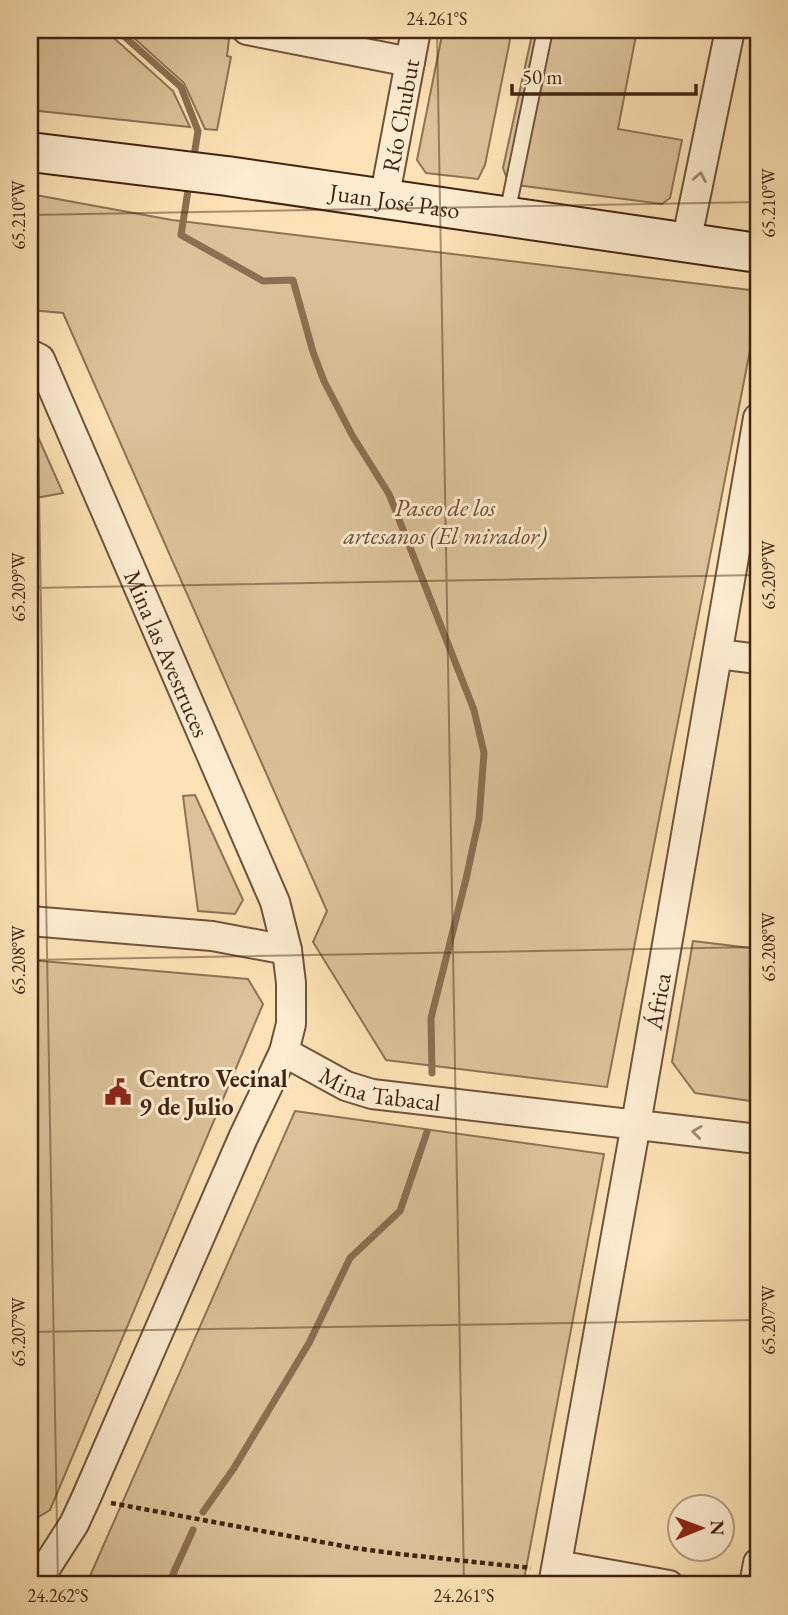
<svg xmlns="http://www.w3.org/2000/svg" width="788" height="1615" viewBox="0 0 788 1615" font-family="'EB Garamond',serif">
<style>
.green{fill:#dcc29a;stroke:#8f7355;stroke-width:2}
.lines{fill:none;stroke-linecap:round;stroke-linejoin:round}
.stream{stroke:#8c6f52;stroke-width:7}
.service-casing{stroke:#70543a;stroke-width:18}
.minor-casing{stroke:#70543a;stroke-width:32}
.secondary-casing{stroke:#422410;stroke-width:42}
.path{stroke:#422410;stroke-width:4.5;stroke-dasharray:5 3.5;stroke-linecap:butt}
.service{stroke:#fdecd0;stroke-width:14}
.minor{stroke:#fdecd0;stroke-width:28}
.secondary{stroke:#fdecd0;stroke-width:38}
.oneway{stroke:#a08870}
.ticks{fill:none;stroke:#422410;stroke-width:2;stroke-opacity:0.45}
.labels{text-anchor:middle;dominant-baseline:central;stroke-width:6;stroke-linejoin:round;paint-order:stroke}
.street-label{font-size:24px;fill:#422410;stroke:#fdecd0}
.park-label{font-size:24px;font-style:italic;fill:#684c32;stroke:#fdecd0}
.poi-label{font-size:24px;font-weight:bold;fill:#422410;stroke:#fdecd0;text-anchor:start}
.neatline{fill:none;stroke:#422410;stroke-width:2.5}
.ticks-label{font-size:18px;text-anchor:middle;fill:#422410}
</style>
<rect width="100%" height="100%" fill="#fce2b6"/>
<filter id="stains"><feTurbulence type="fractalNoise" baseFrequency=".00286" numOctaves="4"/><feColorMatrix values="0 0 0 0 .2 0 0 0 0 .09 0 0 0 0 .02 0 0 0 .5 -.17"/></filter>
<radialGradient id="worn" r=".72"><stop offset=".6" stop-color="#630" stop-opacity="0"/><stop offset="1" stop-color="#630" stop-opacity=".3"/></radialGradient>
<g class="green">
<polygon points="30,30 105,30 173,91 190,127 30,110"/>
<polygon points="125,30 181,30 229,39 227,56 231,57 217,130 205,129 184,83"/>
<polygon points="443,30 512,30 485,165 478,179 426,173 417,160"/>
<polygon points="533,30 637,30 618,129 682,140 670,198 662,204 509,184 503,168"/>
<polygon points="30,194 172,220 758,291 758,309 607,1087 386,1060 313,942 327,911 63,313 30,310"/>
<polygon points="30,419 63,493 30,499"/>
<polygon points="195,795 243,900 235,914 198,911 183,796"/>
<polygon points="693,941 758,949 758,1102 695,1093 672,1062"/>
<polygon points="30,960 248,979 263,1004 50,1510 30,1522"/>
<polygon points="295,1111 604,1154 523,1585 86,1585"/>
</g>
<g class="lines">
<g class="stream">
<polyline points="117,30 181,87 198,131 193,162"/>
<polyline points="189,184 181,235 263,281 293,280 313,352 324,381 352,435 389,494 474,710 484,753 479,819 466,879 431,1018 432,1073"/>
<polyline points="203,1512 234,1468 309,1343 350,1258 400,1211 427,1132"/>
<polyline points="168,1585 193,1530"/>
</g>
<defs>
<polyline id="service" points="507,214 545,30"/>
<g id="minor">
<polyline points="247,30 410,62"/>
<path id="s1" d="M384,200L416,30"/>
<polyline points="686,243 730,30"/>
<path id="s2" d="M30,354L40,359L275,902L287,950"/>
<polyline points="718,654 758,659"/>
<path id="s3" d="M30,921L212,936L287,950L291,983V1024L284,1052L346,1086L372,1094L758,1139"/>
<polyline points="557,1565 669,1585"/>
<polyline points="41,1585 47,1566 74,1524 86,1498 243,1138 284,1052"/>
<path id="s4" d="M553,1585L636,1124L758,418"/>
<polyline points="754,1585 758,1563"/>
</g>
<g id="secondary">
<path id="s5" d="M30,152L227,176L758,253"/>
</g>
</defs>
<use href="#service" class="service-casing"/>
<use href="#minor" class="minor-casing"/>
<use href="#secondary" class="secondary-casing"/>
<polyline class="path" points="111,1503 354,1548 399,1554 531,1568"/>
<use href="#service" class="service"/>
<use href="#minor" class="minor"/>
<use href="#secondary" class="secondary"/>
</g>
<defs><path id="oneway-chevron" d="M-2-3.5L2.5 0L-2 3.5" fill="none" stroke-width="1.6" stroke-linecap="round" stroke-linejoin="round" transform="scale(1.75)"/></defs>
<g class="oneway">
<use href="#oneway-chevron" transform="translate(700 177) rotate(-79)"/>
<use href="#oneway-chevron" transform="translate(697 1132) rotate(-173)"/>
</g>
<path class="ticks" d="M31,30L58,1585M437,30L464,1585M30,215L758,202M30,588L758,575M30,960L758,947M30,1332L758,1320"/>
<defs>
<symbol id="civic-bare" viewBox="-9 -9 18 18"><path d="M-.6-6.5H3V-4.5H.6V-3L4-1V1h2V6H-6V1h2V-1L-.6-3ZM-1.2 2.5V6h2.4V2.5Z" fill="#8f2418" stroke="#fdecd0" stroke-width="2.5" paint-order="stroke"/></symbol>
</defs>
<g fill-rule="evenodd">
<use href="#civic-bare" x="99" y="1073" width="38" height="38"/>
</g>
<g class="labels">
<g class="street-label">
<text stroke="none"><textPath href="#s1" startOffset="86">Río Chubut</textPath></text>
<text stroke="none"><textPath href="#s5" startOffset="368">Juan José Paso</textPath></text>
<text stroke="none"><textPath href="#s2" startOffset="332">Mina las Avestruces</textPath></text>
<text stroke="none"><textPath href="#s4" startOffset="593">África</textPath></text>
<text stroke="none"><textPath href="#s3" startOffset="467">Mina Tabacal</textPath></text>
</g>
<g class="park-label">
<text x="445" y="507">Paseo de los<tspan x="445" dy="28">artesanos (El mirador)</tspan></text>
</g>
<g class="poi-label">
<text x="139" y="1078">Centro Vecinal<tspan x="139" dy="28">9 de Julio</tspan></text>
</g>
</g>
<rect width="788" height="1615" fill="none" stroke="#fce2b6" stroke-width="77"/>
<g transform="translate(701 1528) rotate(89)"><circle r="33" fill="#fdecd0" stroke="#b29c83" stroke-width="2"/>
<path d="M0-5L12 26L0 18L-12 26Z" fill="#8f2418"/>
<text y="-10" font-size="19" font-weight="bold" text-anchor="middle" fill="#422410">N</text>
</g>
<path d="M512 84v10h184v-10" fill="none" stroke="#422410" stroke-width="3.5"/>
<text x="522" y="84" font-size="21" fill="#422410" stroke="#fdecd0" stroke-width="5" paint-order="stroke">50 m</text>
<rect x="38" y="38" width="712" height="1538" class="neatline"/>
<g class="ticks-label">
<text x="437" y="25">24.261°S</text>
<text transform="translate(769 203) rotate(-90)" y="6">65.210°W</text>
<text transform="translate(19 215) rotate(-90)" y="6">65.210°W</text>
<text transform="translate(769 575) rotate(-90)" y="6">65.209°W</text>
<text transform="translate(19 587) rotate(-90)" y="6">65.209°W</text>
<text transform="translate(769 947) rotate(-90)" y="6">65.208°W</text>
<text transform="translate(19 960) rotate(-90)" y="6">65.208°W</text>
<text transform="translate(769 1320) rotate(-90)" y="6">65.207°W</text>
<text transform="translate(19 1332) rotate(-90)" y="6">65.207°W</text>
<text x="58" y="1602">24.262°S</text>
<text x="464" y="1602">24.261°S</text>
</g>
<rect width="100%" height="100%" filter="url(#stains)"/>
<rect width="100%" height="100%" fill="url(#worn)"/>
</svg>
